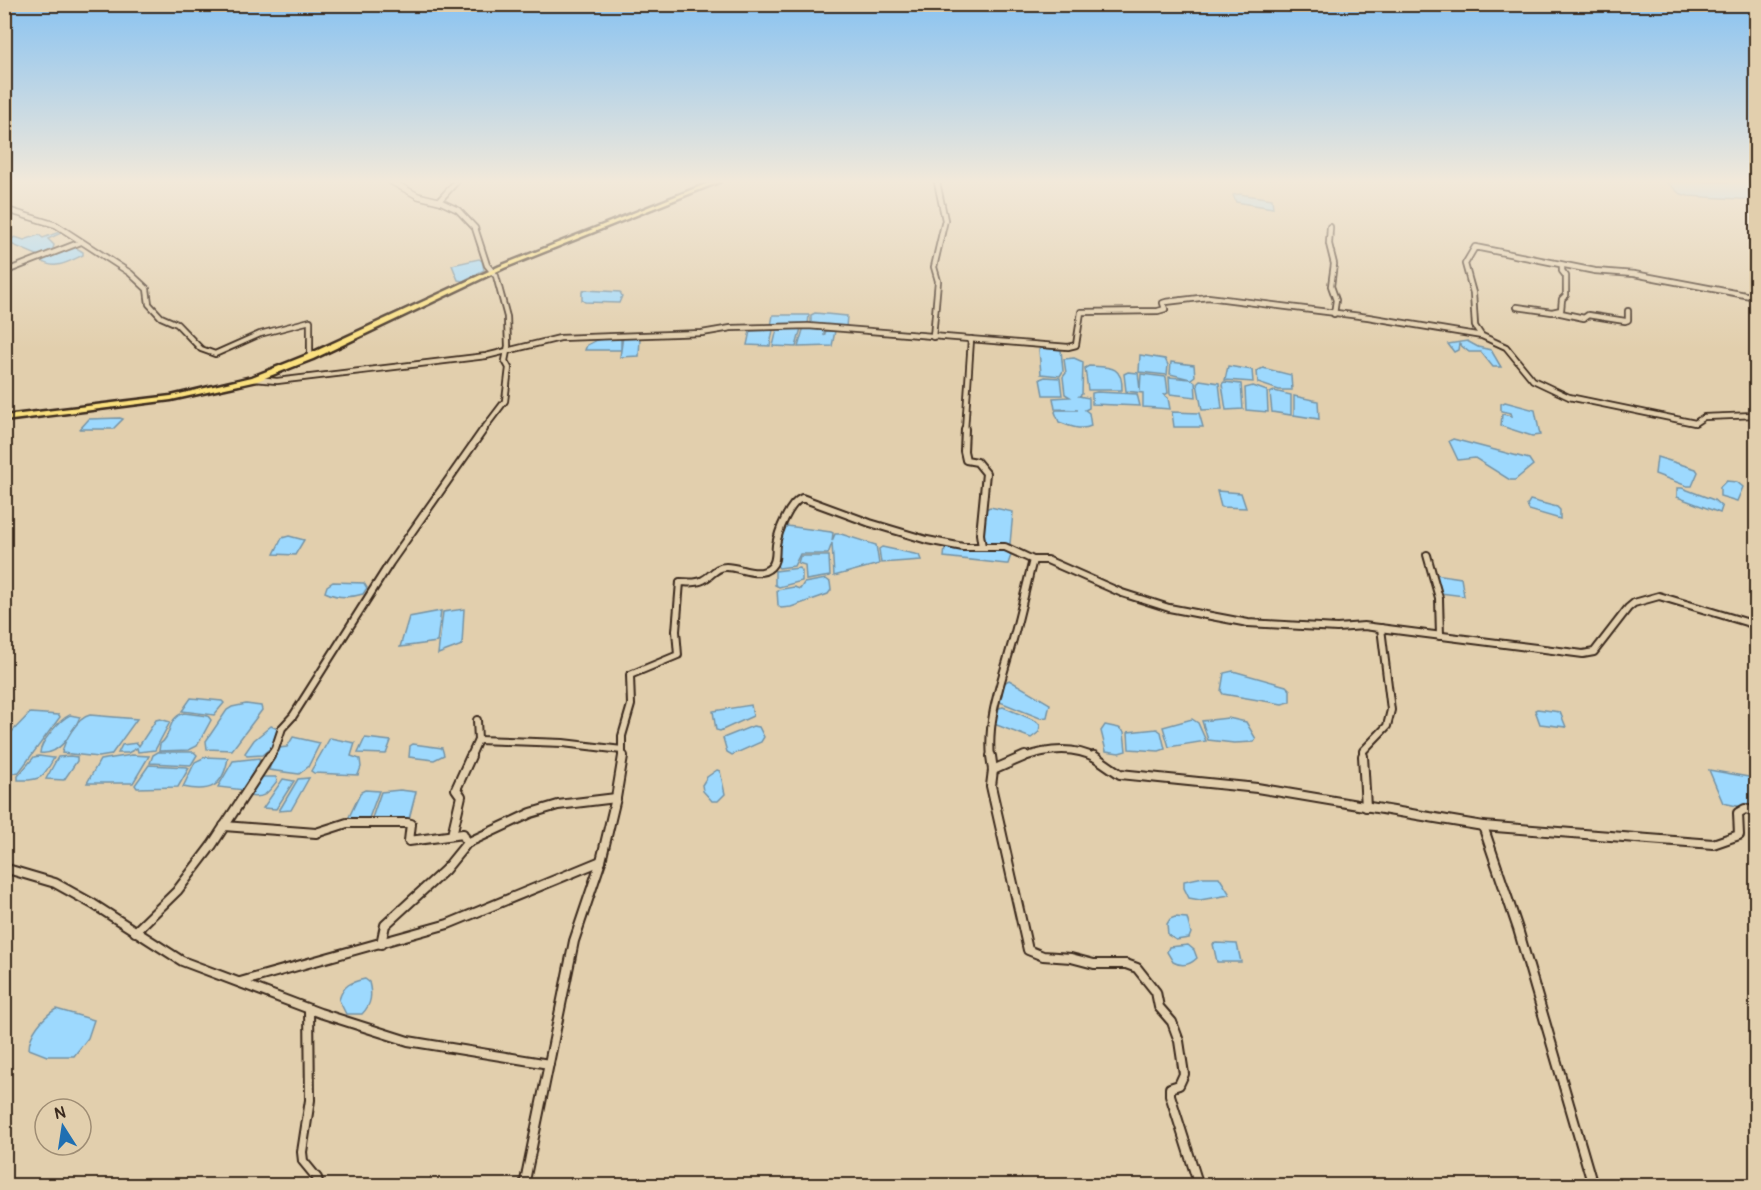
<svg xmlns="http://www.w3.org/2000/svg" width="1761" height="1190" viewBox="0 0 1761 1190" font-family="Pangolin,sans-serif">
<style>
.water{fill:#9dd9fe;stroke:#7693a4;stroke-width:1.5}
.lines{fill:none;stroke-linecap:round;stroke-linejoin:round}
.minor-far2-casing{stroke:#3b2a1e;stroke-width:8}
.minor-far1-casing{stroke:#3b2a1e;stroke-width:10}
.minor-casing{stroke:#3b2a1e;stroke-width:12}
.tertiary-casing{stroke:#3b2a1e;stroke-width:8}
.primary-casing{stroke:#3b2a1e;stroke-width:5}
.minor-far2{stroke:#e2cfad;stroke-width:4.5}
.minor-far1{stroke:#e2cfad;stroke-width:6}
.minor{stroke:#e2cfad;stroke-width:8}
.tertiary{stroke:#e2cfad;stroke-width:5}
.primary{fill:#fbe180;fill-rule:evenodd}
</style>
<rect width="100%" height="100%" fill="#e2cfad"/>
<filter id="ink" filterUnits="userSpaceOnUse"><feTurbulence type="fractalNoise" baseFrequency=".0167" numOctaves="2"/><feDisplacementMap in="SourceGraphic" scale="12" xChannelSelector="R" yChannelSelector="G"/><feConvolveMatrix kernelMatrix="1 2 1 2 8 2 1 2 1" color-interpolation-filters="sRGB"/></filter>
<g filter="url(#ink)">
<g class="water">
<polygon points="1667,182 1754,182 1756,183 1756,200 1688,196 1679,193"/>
<polygon points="1239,194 1272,199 1273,208 1236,202 1233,195"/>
<polygon points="59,232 61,233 48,239 54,245 53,249 39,256 6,242 15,237 24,240 39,235 43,238"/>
<path d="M73,246L83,252V255C68,262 54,271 40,260Z"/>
<polygon points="479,259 482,261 484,270 463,281 458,280 452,265"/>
<polygon points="585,290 620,292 622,296 619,303 585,302 582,300 582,292"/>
<polygon points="815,313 847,316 846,327 811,324 811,315"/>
<polygon points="773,315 809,315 808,324 771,326"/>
<polygon points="801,328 796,347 773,346 777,329"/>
<polygon points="805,328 824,329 824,336 826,331 835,331 832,346 798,347 803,330"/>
<polygon points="773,330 770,346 747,345 750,331"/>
<polygon points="621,337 621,350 623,337 640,338 639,356 620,357 621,350 585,350 587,345 597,340"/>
<polygon points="1467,341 1478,347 1491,350 1501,367 1493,367 1481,352 1469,352 1459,344 1458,350 1454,352 1448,344"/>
<polygon points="1042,348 1061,350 1063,371 1060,376 1041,374 1039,350"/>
<polygon points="1140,355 1165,359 1168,365 1167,375 1139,372"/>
<path d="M1074,358L1083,362L1082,394L1079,396L1089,398V408L1085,410L1089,413L1091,426C1081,431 1069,426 1059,422L1055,412L1056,410H1078L1055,409L1053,398L1070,397L1065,394L1063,377L1066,373L1064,359Z"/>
<polygon points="1171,362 1194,365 1195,376 1191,379 1195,382 1196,397 1170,394 1169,377 1190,379 1170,374"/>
<path d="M1089,366C1109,367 1123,365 1122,390H1088L1085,368Z"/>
<polygon points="1228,366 1252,370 1253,382 1225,380"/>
<polygon points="1263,368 1291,375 1292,390 1279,390 1258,383 1257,371"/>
<polygon points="1128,372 1138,373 1140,390 1141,374 1166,377 1168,393 1164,395 1168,398 1170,409 1143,407 1143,393 1126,391 1124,374"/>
<polygon points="1045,377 1060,378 1062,395 1043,395 1040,379"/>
<polygon points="1200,380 1219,383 1222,409 1202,410 1197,383"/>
<polygon points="1224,382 1241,384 1243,409 1226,410 1222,384"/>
<polygon points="1253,386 1267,391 1268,412 1246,410 1245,388"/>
<polygon points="1274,391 1291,395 1291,415 1272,412 1270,393"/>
<polygon points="1097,392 1137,394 1140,406 1092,404 1092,393"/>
<polygon points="1294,396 1318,401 1319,419 1294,415"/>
<polygon points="1505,402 1535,410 1540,435 1532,436 1501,426 1502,414 1512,416 1511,413 1501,411 1501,404"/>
<polygon points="1172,412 1199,413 1203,427 1174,427"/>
<polygon points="89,419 120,418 123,419 113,429 80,429"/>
<polygon points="1453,439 1529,459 1533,465 1515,480 1510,480 1475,458 1458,460 1449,441"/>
<polygon points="1657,457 1696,469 1698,472 1692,486 1687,486 1655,474"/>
<polygon points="1726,481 1737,482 1743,487 1737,501 1720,496 1720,487"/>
<polygon points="1677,488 1682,488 1714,500 1722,507 1720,513 1677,497"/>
<polygon points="1217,491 1241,493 1246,508 1221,507"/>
<polygon points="1530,500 1557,507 1560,510 1560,519 1529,510 1527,505"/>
<polygon points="990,507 1013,512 1010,544 987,544 983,541 986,509"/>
<polygon points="787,526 831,532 833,533 832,541 835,534 841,534 876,545 879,564 834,576 832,543 828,554 800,554 794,566 779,568 777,566 779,541 783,527"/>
<polygon points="289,536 304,540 295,555 274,554 282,538"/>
<polygon points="882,547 919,555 921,560 881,563 879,549"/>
<polygon points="945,547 1006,551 1011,555 1008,564 1006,564 944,557"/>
<polygon points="800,556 829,556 830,576 806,580 805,565 798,563"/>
<polygon points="799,568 802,571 802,581 779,587 775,585 775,571"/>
<polygon points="1435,574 1461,578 1464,596 1440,593"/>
<polygon points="826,579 830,582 831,590 828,594 791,607 781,608 778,605 777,590 794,587 800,589 804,583"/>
<path d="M333,582L364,583L367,588L363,594C350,598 337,598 325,592L327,586Z"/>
<polygon points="464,609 462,645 438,654 443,612"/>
<polygon points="441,611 437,642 400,647 409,617"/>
<polygon points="1233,671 1286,686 1290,690 1290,702 1282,704 1223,694 1221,691 1224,673"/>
<polygon points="1009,680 1050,704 1047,717 1040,718 1000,702 1004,683"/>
<polygon points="191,698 222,701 224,703 214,715 182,711"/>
<polygon points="246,704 261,706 262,710 232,750 207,749 206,741 227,710 232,707"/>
<polygon points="751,705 753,716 720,731 716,730 713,711"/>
<polygon points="1003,707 1036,721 1040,725 1039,732 1031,738 994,724 999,708"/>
<polygon points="1537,709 1560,712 1566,727 1540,724 1535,710"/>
<polygon points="30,713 59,715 60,717 19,772 5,775 5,739"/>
<path d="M184,713L208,716L211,720L197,746L189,750L159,751L160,744C172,737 167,717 184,713Z"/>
<path d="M70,715L80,717C73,733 59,756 40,753C40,743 59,720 70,715Z"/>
<path d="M90,715L137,719L111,755L99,757L62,753C64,741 77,718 90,715Z"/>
<polygon points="1228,718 1246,722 1256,739 1254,742 1234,743 1208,740 1202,721"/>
<polygon points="160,719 170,722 155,750 138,752 137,748 128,753 118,753 122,745 137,743 139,746 156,720"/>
<polygon points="1192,719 1198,723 1206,741 1169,747 1163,727"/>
<polygon points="1105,725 1119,728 1124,732 1126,751 1119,753 1106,751 1101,731"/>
<polygon points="271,726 278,729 273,746 262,755 247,756 245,753 254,740"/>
<polygon points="753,726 759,727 764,737 761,742 732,755 727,752 723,738"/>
<polygon points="1157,729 1161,732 1165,749 1159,751 1129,749 1128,732"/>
<polygon points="293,737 320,743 308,767 299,774 269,770 271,763 279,748 287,747"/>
<polygon points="330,738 355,743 351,756 360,759 361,767 358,775 314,773 311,771"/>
<polygon points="365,738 391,741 386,754 358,753"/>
<polygon points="413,744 442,748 444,755 434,760 409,757 410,746"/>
<polygon points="158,752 194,752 197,755 191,765 150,763 153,755"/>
<polygon points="132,755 149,756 133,783 87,783 100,760"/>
<path d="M39,756L54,758C43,778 41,781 18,780V776L34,757Z"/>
<polygon points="70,756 77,757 77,761 64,780 46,779 58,757"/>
<path d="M205,757L228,758C223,787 210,793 183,787L195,762Z"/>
<polygon points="259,758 260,766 244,790 218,787 233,761"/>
<polygon points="149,765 187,767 189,768 178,787 137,788 135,785"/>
<polygon points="717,770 720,771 725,794 718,801 712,801 703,791 702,785 707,777"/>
<polygon points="1709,770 1754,778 1756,782 1756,810 1723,803"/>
<path d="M259,777H276L277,781C267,794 264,799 248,796Z"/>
<polygon points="309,778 291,810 279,811 298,779"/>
<polygon points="283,779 294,781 276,809 263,808"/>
<polygon points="365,790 379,791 369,818 348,819 361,792"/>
<polygon points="400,790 416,792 409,819 371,821 381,792"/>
<polygon points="1203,877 1219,877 1229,893 1229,895 1200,900 1189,898 1184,888 1184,881"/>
<polygon points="1175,917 1187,918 1191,933 1189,938 1176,940 1168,935 1167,924 1170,919"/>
<polygon points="1216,943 1237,944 1241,962 1217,962 1213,944"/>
<path d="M1188,945L1194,950L1197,958C1190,965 1182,967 1173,962L1167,952L1169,947Z"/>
<path d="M365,979L369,982C372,994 372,1004 362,1014H346L339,1000C343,985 351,982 365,979Z"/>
<path d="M56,1009L94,1020L88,1038L74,1056H47L29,1049C29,1033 43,1017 56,1009Z"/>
</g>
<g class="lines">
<defs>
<g id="minor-far2">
<polyline points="456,182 439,201 458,210 475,228 487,265 496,276 507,317 508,346 505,361 509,368 505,401 483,430"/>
<polyline points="4,209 56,225 130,273 147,289 149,304 161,317 177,324 201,349 215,354 260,334 310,321 310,357"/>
<polyline points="1330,227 1329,244 1334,264 1331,286 1336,300 1334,314"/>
<polyline points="4,272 81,242"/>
<polyline points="1517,307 1552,312 1561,310 1562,299 1566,295 1566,276 1562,271 1562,265"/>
<polyline points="1556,312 1584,318 1588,315 1625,321 1628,320 1628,311"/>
<polyline points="1481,335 1475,326 1473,293 1465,264 1475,247 1595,271 1634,274 1756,297"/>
<polyline points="933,337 938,281 934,267 945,220 937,182"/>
<polyline points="254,379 277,381 486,356 560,338 702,333 731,328 808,326 1068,347 1076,345 1081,312 1158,311 1165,309 1163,303 1166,302 1208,297 1368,317 1482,336 1506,347 1533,380 1569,397 1695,423 1704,417 1756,415"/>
<polyline points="965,430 971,339"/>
</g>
<g id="minor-far1">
<polyline points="965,429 964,451 966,460 977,462 986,473 980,534 982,547"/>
<polyline points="1427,555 1439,598 1440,636"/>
<polyline points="478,740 563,743 622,750"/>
<polyline points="269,758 275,749 282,728 293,716 390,563 484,429"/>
<polyline points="470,758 478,740 477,720"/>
<path d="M622,758V736L631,705L630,675L678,655L676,631L680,582C687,582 696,584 703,580C712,576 715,567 726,567C740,567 759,579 771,567C777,561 775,553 776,545C778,532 789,503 802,498L870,523L927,540L963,547H1005L1033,560H1047L1122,593L1169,608L1248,623L1337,628L1364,626L1583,654L1594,652L1628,608L1634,603L1659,596L1756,625"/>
<path d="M991,758C987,720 1000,686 1010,650C1019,620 1025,590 1033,560"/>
<path d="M1021,758C1046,749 1072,745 1096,758"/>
<polyline points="1363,758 1363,751 1387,726 1391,710 1381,628"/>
</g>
<g id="minor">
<polyline points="991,756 993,770 991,786 1028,950 1043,956 1071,958 1094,964 1126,964 1137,968 1156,992 1159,1007 1172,1022 1179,1041 1184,1074 1179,1085 1170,1088 1170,1095 1199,1186"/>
<polyline points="1094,756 1120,774 1257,788 1483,826 1518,929 1593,1186"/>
<polyline points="1363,756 1366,807"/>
<polyline points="993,770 1025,756"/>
<polyline points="224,826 316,833 347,823 407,823 411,824 409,841 463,834 467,843"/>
<polyline points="1483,826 1713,844 1739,835 1738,813 1745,809 1756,812"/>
<polyline points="452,835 461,796 456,789 471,756"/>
<polyline points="4,868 55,883 93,904 182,961 320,1013 408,1041 549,1064"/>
<polyline points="135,932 177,891 212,845 270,756"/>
<polyline points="381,944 385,925 445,870 467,843 531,813 558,805 616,798"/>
<polyline points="240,982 448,924 601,861"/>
<polyline points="309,1009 310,1100 302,1152 303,1161 317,1178 319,1186"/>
<polyline points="524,1186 574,941 601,861 616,798 623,756"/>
</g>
<polyline id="tertiary" points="392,182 418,196 439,201"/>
<polygon id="primary" points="711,182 719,182 504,268 313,359 257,381 171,400 4,421 4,416 171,396 252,377 307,355 500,266"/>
</defs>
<use href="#minor-far2" class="minor-far2-casing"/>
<use href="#minor-far1" class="minor-far1-casing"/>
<use href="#minor" class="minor-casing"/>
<use href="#tertiary" class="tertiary-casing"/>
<use href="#primary" class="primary-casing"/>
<use href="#minor-far2" class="minor-far2"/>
<use href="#minor-far1" class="minor-far1"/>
<use href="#minor" class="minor"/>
<use href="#tertiary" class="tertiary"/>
<use href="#primary" class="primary"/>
</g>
</g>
<linearGradient id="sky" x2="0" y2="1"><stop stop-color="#8ac3f1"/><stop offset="0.52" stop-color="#f2e9da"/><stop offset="1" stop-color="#f2e9da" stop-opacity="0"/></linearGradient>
<rect width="1761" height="349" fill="url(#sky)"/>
<rect width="1761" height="1190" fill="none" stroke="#e2cfad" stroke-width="24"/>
<rect x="12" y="12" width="1737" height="1166" fill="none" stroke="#3b2a1e" stroke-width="2" filter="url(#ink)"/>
<g transform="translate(63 1127) rotate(348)"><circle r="28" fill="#e2cfad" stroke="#9f8d74" stroke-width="1.5"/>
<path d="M0-4.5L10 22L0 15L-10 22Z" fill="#1f6fb2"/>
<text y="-9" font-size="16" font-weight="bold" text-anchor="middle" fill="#3b2a1e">N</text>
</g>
</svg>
